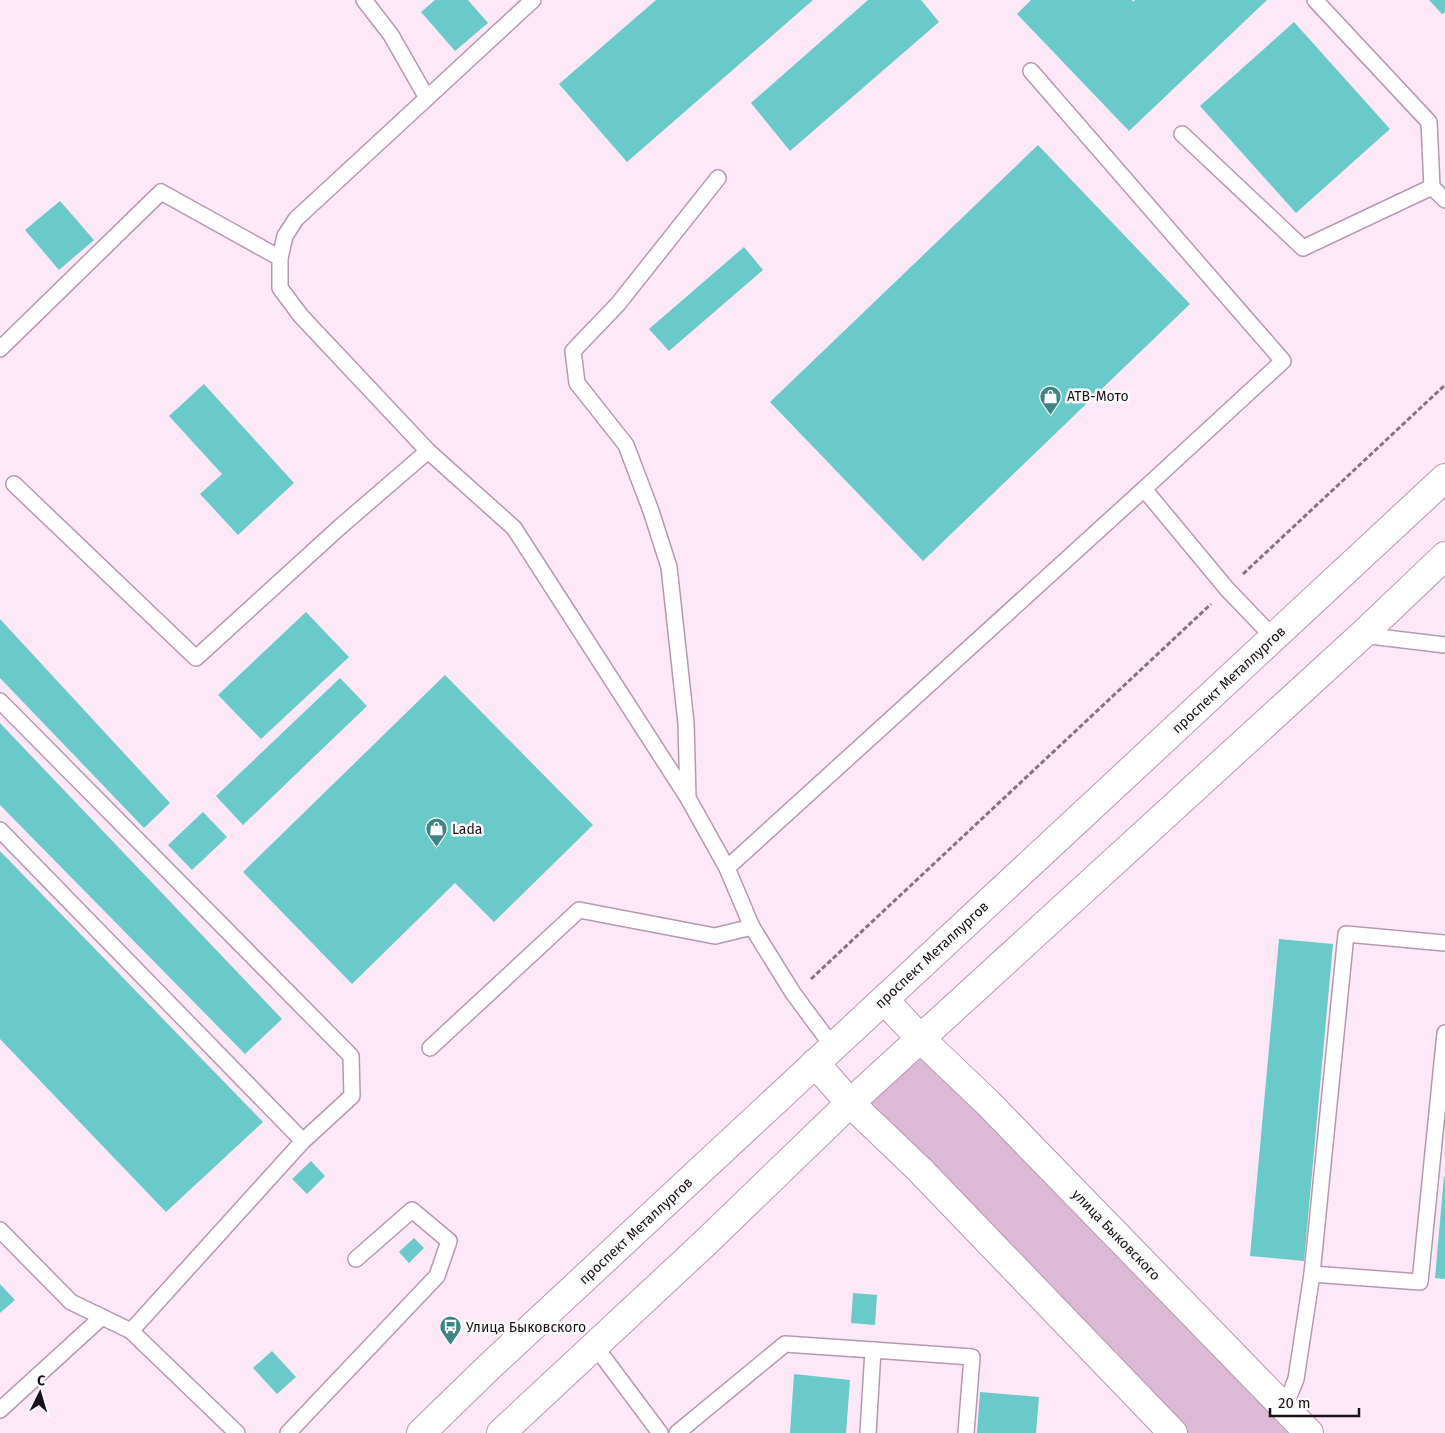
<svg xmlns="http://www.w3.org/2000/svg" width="1445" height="1433" viewBox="0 0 1445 1433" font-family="'Fira Sans',sans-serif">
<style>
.green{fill:#dcb9d5}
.building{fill:#6ac9c9}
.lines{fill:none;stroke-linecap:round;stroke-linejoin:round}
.lane-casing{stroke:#b798b1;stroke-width:18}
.street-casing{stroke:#b798b1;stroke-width:30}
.primary-casing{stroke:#b798b1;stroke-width:30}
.path{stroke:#847580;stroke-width:3;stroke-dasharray:5 2.5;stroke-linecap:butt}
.lane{stroke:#fff;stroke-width:15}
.street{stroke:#fff;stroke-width:28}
.primary{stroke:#fff;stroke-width:28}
.labels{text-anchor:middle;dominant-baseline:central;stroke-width:5;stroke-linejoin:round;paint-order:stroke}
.poi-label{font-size:14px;fill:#1b1019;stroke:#fcfcfc;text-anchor:start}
.street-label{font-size:14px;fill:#1b1019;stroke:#fcfcfc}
</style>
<rect width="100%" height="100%" fill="#fce8f7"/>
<polygon class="green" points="921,1039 1309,1433 1173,1433 850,1103"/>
<g class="building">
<polygon points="435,0 468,0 488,23 455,51 421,12"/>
<polygon points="656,0 813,0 627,162 559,84"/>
<polygon points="868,0 921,0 939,22 790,151 751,103"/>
<polygon points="1031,0 1132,0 1133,2 1135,0 1267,0 1129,131 1017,14"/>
<polygon points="1429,0 1445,0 1445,12 1442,14"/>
<polygon points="1294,22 1390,129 1296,213 1200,106"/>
<polygon points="1038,145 1190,304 923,561 770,402"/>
<polygon points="60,201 94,240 59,270 25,230"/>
<polygon points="744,247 763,270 669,351 649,329"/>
<polygon points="204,384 294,483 238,535 200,494 222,474 169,416"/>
<polygon points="306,612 349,657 261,739 218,695"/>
<polygon points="0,619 170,803 144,828 0,678"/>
<polygon points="445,675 593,825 494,922 455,883 352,984 243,872"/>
<polygon points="340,678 367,706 243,825 216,796"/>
<polygon points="0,723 282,1019 245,1054 0,805"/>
<polygon points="203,812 227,837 192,870 168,845"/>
<polygon points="0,851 263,1122 166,1212 0,1039"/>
<polygon points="1279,939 1333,944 1304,1261 1250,1256"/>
<polygon points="311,1161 325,1176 307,1194 292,1179"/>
<polygon points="1444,1176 1445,1177 1445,1279 1435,1278"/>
<polygon points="414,1238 424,1248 409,1263 399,1252"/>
<polygon points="0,1284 15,1300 0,1313"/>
<polygon points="853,1293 877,1295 875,1325 851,1323"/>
<polygon points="272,1351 296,1377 277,1394 253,1368"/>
<polygon points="794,1374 850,1380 846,1433 790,1433"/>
<polygon points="980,1392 1039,1397 1036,1433 977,1433"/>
</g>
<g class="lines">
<defs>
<g id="lane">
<polyline points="364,0 391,35 427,98 296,219 285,236 280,258 280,288 301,316 428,451 514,528 688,798 727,868 752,927 793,993 833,1047"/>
<polyline points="1031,71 1283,361 1144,489 1227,589 1274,638"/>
<polyline points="427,98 533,0"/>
<polyline points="1182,134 1303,248 1432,187 1429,122 1315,0"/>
<polyline points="1432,187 1445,200"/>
<polyline points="0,349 161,192 280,258"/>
<polyline points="14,484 196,658 341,526 428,451"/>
<polyline points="1362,635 1445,645"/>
<polyline points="0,701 351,1056 352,1096 303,1141 131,1331"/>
<polyline points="688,798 686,723 669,567 651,511 626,445 577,383 573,351 618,304 718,178"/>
<polyline points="0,830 303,1141"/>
<polyline points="727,868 1144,489"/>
<polyline points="430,1048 579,910 715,936 752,927"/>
<polyline points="0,1230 71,1302 131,1331 237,1433"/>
<polyline points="1312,1274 1420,1282 1445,1033"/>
<polyline points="595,1346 660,1433"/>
<polyline points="1284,1409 1296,1379 1312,1274 1346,934 1445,943"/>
<polyline points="0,1410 102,1317"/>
<polyline points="288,1433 437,1276 449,1241 412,1210 356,1259"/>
<polyline points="677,1433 785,1344 873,1350"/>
<polyline points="868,1433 873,1350 972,1357 966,1433"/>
</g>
<g id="street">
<polyline points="921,1039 987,1102 1309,1433"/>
<polyline points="850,1103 920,1170 1173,1433"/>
</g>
<g id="primary">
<polyline points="884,1000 921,1039"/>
<polyline points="815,1063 850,1103"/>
<polyline points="421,1433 490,1366 1445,478"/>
<polyline points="501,1433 704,1244 850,1103 1362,635 1445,556"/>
</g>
</defs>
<use href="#lane" class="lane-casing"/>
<use href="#street" class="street-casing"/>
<use href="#primary" class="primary-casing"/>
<g class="path">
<polyline points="1243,574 1445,385"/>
<polyline points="811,979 1211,604"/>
</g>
<use href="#lane" class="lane"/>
<use href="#street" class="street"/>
<use href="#primary" class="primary"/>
</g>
<defs>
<symbol id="shop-pin" viewBox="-11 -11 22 30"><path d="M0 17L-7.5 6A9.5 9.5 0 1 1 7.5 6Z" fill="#3d8585" stroke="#fcfcfc"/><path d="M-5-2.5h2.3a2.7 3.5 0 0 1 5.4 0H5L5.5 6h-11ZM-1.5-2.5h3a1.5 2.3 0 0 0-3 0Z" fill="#fff"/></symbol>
<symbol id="bus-pin" viewBox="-11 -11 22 30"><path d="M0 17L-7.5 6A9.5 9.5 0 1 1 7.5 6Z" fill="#3d8585" stroke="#fcfcfc"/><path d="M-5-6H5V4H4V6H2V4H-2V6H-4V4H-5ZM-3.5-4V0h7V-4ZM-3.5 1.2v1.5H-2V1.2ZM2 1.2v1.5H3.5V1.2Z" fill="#fff"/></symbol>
</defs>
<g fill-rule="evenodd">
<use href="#shop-pin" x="1038" y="384" width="25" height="34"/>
<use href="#shop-pin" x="424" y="816" width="25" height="34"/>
<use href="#bus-pin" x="438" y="1314" width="25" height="34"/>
</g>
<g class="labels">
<g class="poi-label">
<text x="1067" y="396">АТВ-Мото</text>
<text x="452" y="829">Lada</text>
<text x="466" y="1327">Улица Быковского</text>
</g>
<g class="street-label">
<text transform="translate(1229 680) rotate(-43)">проспект Металлургов</text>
<text transform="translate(932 955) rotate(-43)">проспект Металлургов</text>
<text transform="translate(636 1231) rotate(-43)">проспект Металлургов</text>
<text transform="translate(1116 1235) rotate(46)">улица Быковского</text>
</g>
</g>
<g transform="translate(40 1393) rotate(5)" stroke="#fcfcfc" stroke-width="4" paint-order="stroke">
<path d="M0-4L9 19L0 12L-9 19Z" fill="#1b1019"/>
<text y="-8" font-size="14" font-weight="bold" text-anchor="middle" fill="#1b1019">С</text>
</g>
<path d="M1270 1408v8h89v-8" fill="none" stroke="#1b1019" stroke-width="2.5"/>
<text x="1278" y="1408" font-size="15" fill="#1b1019" stroke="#fcfcfc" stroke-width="4" paint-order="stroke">20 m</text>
</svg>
